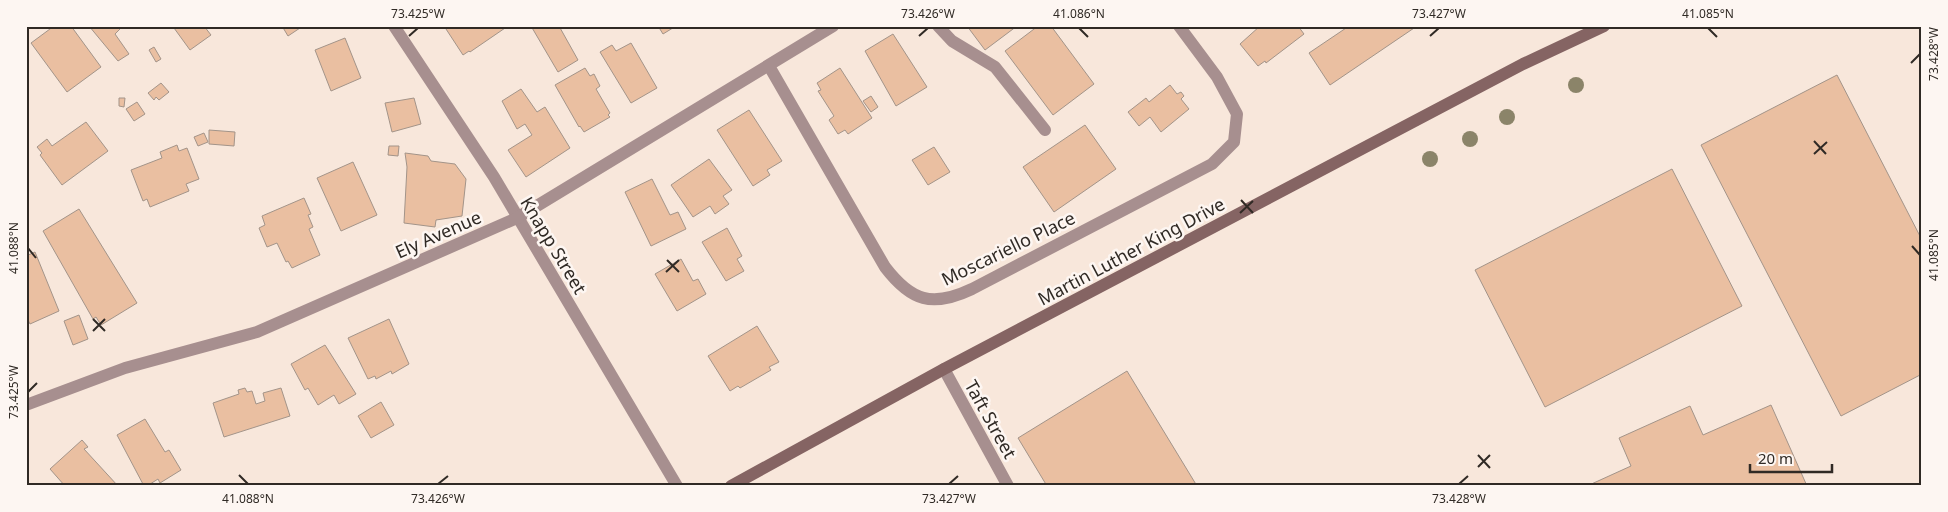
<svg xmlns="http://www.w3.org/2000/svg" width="1948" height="512" viewBox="0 0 1948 512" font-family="'Noto Sans',sans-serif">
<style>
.building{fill:#eabfa1;stroke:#a39489}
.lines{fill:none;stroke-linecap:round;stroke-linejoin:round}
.service{stroke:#a78f8f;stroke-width:12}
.minor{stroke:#a78f8f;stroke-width:12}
.secondary{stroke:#856463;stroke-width:12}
.tree{fill:#8b8469}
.ticks{fill:none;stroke:#302a25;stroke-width:2}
.labels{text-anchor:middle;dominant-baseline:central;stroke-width:5;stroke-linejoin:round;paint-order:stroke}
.street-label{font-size:18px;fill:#302a25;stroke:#fdf6f2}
.neatline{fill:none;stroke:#302a25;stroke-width:2}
.ticks-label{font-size:12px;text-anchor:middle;fill:#302a25}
</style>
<rect width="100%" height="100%" fill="#f8e7db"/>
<g class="building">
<polygon points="54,26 71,26 101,67 67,92 31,43"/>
<polygon points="89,26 123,26 115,34 129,54 118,61"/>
<polygon points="177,26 204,26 211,35 190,50 174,28"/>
<polygon points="282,26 303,26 288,36"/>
<polygon points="450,26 508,26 470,52 469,51 463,55 446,29"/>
<polygon points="531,26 559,26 578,60 558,72"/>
<polygon points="658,26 676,26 663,34"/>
<polygon points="967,26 1017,26 985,50"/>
<polygon points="1038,26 1051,26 1094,84 1053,115 1005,51"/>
<polygon points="1260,26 1298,26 1304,34 1266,63 1265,61 1258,66 1240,44"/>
<polygon points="1349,26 1417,26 1330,85 1309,53"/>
<polygon points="893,34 927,87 896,106 865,51"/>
<polygon points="345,38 361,78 331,91 315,50"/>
<polygon points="631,43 657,88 631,103 600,52 612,45 616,51"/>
<polygon points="154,47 161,59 156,62 149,50"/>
<polygon points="585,68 590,76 594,74 600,86 596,89 610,113 608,115 610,117 584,132 580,126 579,127 555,85"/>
<polygon points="840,68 872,118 848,134 845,130 838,134 829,120 834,116 818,91 821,90 817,83"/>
<polygon points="1837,75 1922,240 1922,374 1841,416 1701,145"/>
<polygon points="161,83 169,92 159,100 156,97 154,100 148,93"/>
<polygon points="1170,85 1177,94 1181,92 1184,96 1181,99 1189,109 1161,132 1150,117 1139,126 1128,112 1146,98 1149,102"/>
<polygon points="521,89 537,112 545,107 570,148 526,177 508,150 532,135 525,124 517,129 502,101"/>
<polygon points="871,96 878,107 871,112 863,101"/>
<polygon points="119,98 125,98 124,107 119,106"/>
<polygon points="414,98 421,124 392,132 385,103"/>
<polygon points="137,102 145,114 134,121 126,109"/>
<polygon points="749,110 782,161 767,170 770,175 753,186 717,130"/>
<polygon points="86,122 108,151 62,185 40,155 42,153 37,147 47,139 52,146"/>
<polygon points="1085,125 1116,169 1054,212 1023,167"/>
<polygon points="209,130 235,132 234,146 209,144"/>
<polygon points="204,133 208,142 198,146 194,137"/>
<polygon points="177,145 179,151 187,148 199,179 186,184 189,191 150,207 147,199 143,201 131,170 162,158 160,152"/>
<polygon points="389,146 399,146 398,156 388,155"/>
<polygon points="934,147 950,172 928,185 912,160"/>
<polygon points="405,153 428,156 431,161 455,164 466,179 462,216 436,220 435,227 404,223 407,167"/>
<polygon points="709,159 732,190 723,196 729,204 715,214 710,206 693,217 671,185"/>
<polygon points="353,162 377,215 341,231 317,178"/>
<polygon points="1672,169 1742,306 1545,407 1475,270"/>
<polygon points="652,179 670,215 678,212 686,229 651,246 625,192"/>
<polygon points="304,198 311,214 308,215 313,227 309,229 320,255 292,268 288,261 286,262 277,243 267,247 259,228 265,225 262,216"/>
<polygon points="79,209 137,303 101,325 96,317 93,319 43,231"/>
<polygon points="727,228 742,256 737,259 744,271 726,281 702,242"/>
<polygon points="35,252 59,311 30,324 26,316 26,256"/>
<polygon points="681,259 693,281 698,279 706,294 677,311 655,274"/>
<polygon points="79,315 88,339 73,345 64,321"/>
<polygon points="389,319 409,364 392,374 391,371 376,379 375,376 368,379 348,338"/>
<polygon points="757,326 779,362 769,367 771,370 740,388 738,386 730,391 708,356"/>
<polygon points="325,345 356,394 339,404 334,395 318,405 308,388 305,390 291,364"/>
<polygon points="1127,371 1197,486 1047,486 1018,438"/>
<polygon points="245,388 247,392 252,391 256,404 265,401 263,393 281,388 290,416 224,437 213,403 239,394 238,390"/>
<polygon points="381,402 394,425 371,438 358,416"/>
<polygon points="1771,405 1807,486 1587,486 1631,466 1619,438 1690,406 1703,435"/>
<polygon points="145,419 165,452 169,450 181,470 160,483 158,479 147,486 144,486 117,435"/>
<polygon points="82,440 88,447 84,449 118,486 120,484 122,486 65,486 50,469"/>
</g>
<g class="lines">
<polyline class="service" points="938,26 952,41 995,67 1045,130"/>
<g class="minor">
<polyline points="394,26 494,177 677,486"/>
<path d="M769,66L885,267C911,301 932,308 972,289L1212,164L1234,142L1237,114L1217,77L1179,26"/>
<polyline points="944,369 1008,486"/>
<polyline points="26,405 125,368 257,332 517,218 833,26"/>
</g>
<polyline class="secondary" points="731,486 944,369 1523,64 1604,26"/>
</g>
<g class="tree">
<circle cx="1576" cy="85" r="8"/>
<circle cx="1507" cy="117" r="8"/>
<circle cx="1470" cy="139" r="8"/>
<circle cx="1430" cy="159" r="8"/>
</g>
<path class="ticks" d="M1079,28L1088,37M1708,28L1717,37M409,36L418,28M919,36L928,28M1430,36L1439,28M1911,63L1920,54M1814,141L1826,154M1814,154L1827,142M1241,200L1253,213M1240,213L1253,201M1912,246L1920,255M28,248L36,258M667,260L679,272M666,272L679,260M93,319L105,331M93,331L105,319M28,392L37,383M1478,455L1490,468M1478,467L1490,455M239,475L248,484M438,484L448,476M949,484L958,476M1459,484L1468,476"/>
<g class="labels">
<g class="street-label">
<text transform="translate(438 234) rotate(-24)">Ely Avenue</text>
<text transform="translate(554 245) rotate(59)">Knapp Street</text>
<text transform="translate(1008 248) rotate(-26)">Moscariello Place</text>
<text transform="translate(1131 251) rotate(-28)">Martin Luther King Drive</text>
<text transform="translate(991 419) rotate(61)">Taft Street</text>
</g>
</g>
<rect width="1948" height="512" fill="none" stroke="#fdf6f2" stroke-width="55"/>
<path d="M1750 464v8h82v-8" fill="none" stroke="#302a25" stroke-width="2.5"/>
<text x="1758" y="464" font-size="15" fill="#302a25" stroke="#fdf6f2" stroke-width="4" paint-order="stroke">20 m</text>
<rect x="28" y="28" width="1892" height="456" class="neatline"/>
<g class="ticks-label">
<text x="418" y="18">73.425°W</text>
<text x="928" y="18">73.426°W</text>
<text x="1079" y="18">41.086°N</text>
<text x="1439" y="18">73.427°W</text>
<text x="1708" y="18">41.085°N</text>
<text transform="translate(1934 54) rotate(-90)" y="4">73.428°W</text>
<text transform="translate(14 248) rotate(-90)" y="4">41.088°N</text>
<text transform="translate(1934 255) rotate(-90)" y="4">41.085°N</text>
<text transform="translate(14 392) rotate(-90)" y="4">73.425°W</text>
<text x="248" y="503">41.088°N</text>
<text x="438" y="503">73.426°W</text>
<text x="949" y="503">73.427°W</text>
<text x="1459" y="503">73.428°W</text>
</g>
</svg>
